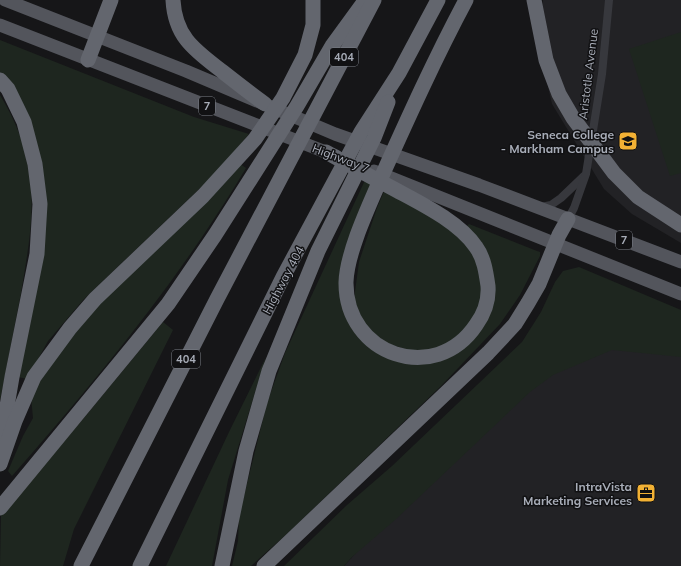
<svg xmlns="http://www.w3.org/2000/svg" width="681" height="566" viewBox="0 0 681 566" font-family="Mulish,sans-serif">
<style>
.built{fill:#222225}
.green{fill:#1e261f}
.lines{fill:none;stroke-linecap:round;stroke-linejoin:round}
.minor{stroke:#37383d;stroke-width:8}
.primary{stroke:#53555c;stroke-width:13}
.motorway{stroke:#63666e;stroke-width:15}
.labels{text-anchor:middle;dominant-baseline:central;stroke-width:3;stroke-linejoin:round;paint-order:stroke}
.shield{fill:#111113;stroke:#7b7e86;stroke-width:1}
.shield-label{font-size:11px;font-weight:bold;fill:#a8adb8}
.street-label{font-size:12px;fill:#a8adb8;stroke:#111113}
.poi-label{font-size:12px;font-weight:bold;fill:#a8adb8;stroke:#111113;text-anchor:end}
</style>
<rect width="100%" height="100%" fill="#161618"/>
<g class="built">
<polygon points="543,0 681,0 681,243 632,214 604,189 552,104 537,39"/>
<polygon points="581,348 681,348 681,566 344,566 421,481"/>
</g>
<g class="green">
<polygon points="681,32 681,173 670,176 629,49"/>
<polygon points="0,40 194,117 249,134 217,172 84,299 48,341 27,379 18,377 46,213 42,162 24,107 0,73"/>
<path d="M0,95C16,121 29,153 31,184C34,220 27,257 21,293C14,329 7,365 0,401Z"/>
<path d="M240,164L246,168C232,192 217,214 202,237C145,321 79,400 12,476L8,471L23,436L33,418L31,396L53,356L92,309Z"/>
<polygon points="366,178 375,181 342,275 368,344 443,358 494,294 465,228 469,224 537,251 540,252 540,256 520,295 500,324 441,386 289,532 251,566 232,566 238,541 239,516 267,403 285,353"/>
<polygon points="385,189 412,202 455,233 472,250 479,265 483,287 479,309 465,330 445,345 427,351 412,351 392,345 378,338 364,324 354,299 359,262 377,208"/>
<polygon points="579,267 681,310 681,357 612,350 553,375 530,392 395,520 352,557 344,566 284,566 347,505 392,466 522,342 541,312 555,282 563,271"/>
<polygon points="163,322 173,330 74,529 63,566 0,566 1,515 83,419"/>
<polygon points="266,357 228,480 212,566 166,566 229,432"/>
</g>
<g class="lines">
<g class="minor">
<polyline points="541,207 551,205 561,198 584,176"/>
<polyline points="568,219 574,208 586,174 602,74 609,0"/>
</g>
<g class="primary">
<polyline points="5,0 186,71 335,134 479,185 681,262"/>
<polyline points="0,25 336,156"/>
<polyline points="374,171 681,294"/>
</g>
<g class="motorway">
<path d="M173,0C175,38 196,51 223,72C237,83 251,94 265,104"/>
<polyline points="534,0 546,60 559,94 573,118 614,173 638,197 681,225"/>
<polyline points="88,60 111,0"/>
<polyline points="0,80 8,89 24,122 35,164 40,204 37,254 12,377 2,435"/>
<path d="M326,152C349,165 373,178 396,190C422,204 459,222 476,247C484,258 486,272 488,286C489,300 484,314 476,325C435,386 345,355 346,282C347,252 369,206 381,178C408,118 435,58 466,0"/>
<polyline points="0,464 15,421 34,377 70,328 95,299 203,196 255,139 283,98 305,55 313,25 313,0"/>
<polyline points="0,508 168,304 215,235 297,106 332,46 364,2"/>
<polyline points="81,566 217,299 374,0"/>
<polyline points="140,566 283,277 361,132 399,73 438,0"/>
<polyline points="222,566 246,451 269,371 318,251 374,138 388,102"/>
<polyline points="264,566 488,353 515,324 528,303 539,284 559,235 568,219"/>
</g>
</g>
<defs>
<symbol id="university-square" viewBox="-11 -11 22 22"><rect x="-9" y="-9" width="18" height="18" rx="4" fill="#f2b134" stroke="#111113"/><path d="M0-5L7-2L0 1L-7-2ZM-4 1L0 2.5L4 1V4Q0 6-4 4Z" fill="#111"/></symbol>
<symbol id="office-square" viewBox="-11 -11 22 22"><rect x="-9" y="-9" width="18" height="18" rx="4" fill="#f2b134" stroke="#111113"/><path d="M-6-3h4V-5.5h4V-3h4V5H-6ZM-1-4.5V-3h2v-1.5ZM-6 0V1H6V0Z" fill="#111"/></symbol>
</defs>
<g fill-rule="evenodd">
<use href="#university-square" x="617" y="130" width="22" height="22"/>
<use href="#office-square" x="635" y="482" width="22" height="22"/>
</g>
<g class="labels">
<g class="shield">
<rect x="330" y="48" width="28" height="18" rx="3"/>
<rect x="199" y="97" width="16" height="18" rx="3"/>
<rect x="616" y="231" width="16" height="18" rx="3"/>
<rect x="172" y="350" width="28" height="18" rx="3"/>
</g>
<g class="shield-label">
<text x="344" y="57">404</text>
<text x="207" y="106">7</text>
<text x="624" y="240">7</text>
<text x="186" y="359">404</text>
</g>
<g class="street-label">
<text transform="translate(588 74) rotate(-83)">Aristotle Avenue</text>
<text transform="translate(341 158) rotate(21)">Highway 7</text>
<text transform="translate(283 280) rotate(-62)">Highway 404</text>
</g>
<g class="poi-label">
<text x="614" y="134">Seneca College<tspan x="614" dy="14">- Markham Campus</tspan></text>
<text x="632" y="486">IntraVista<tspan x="632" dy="14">Marketing Services</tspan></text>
</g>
</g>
</svg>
